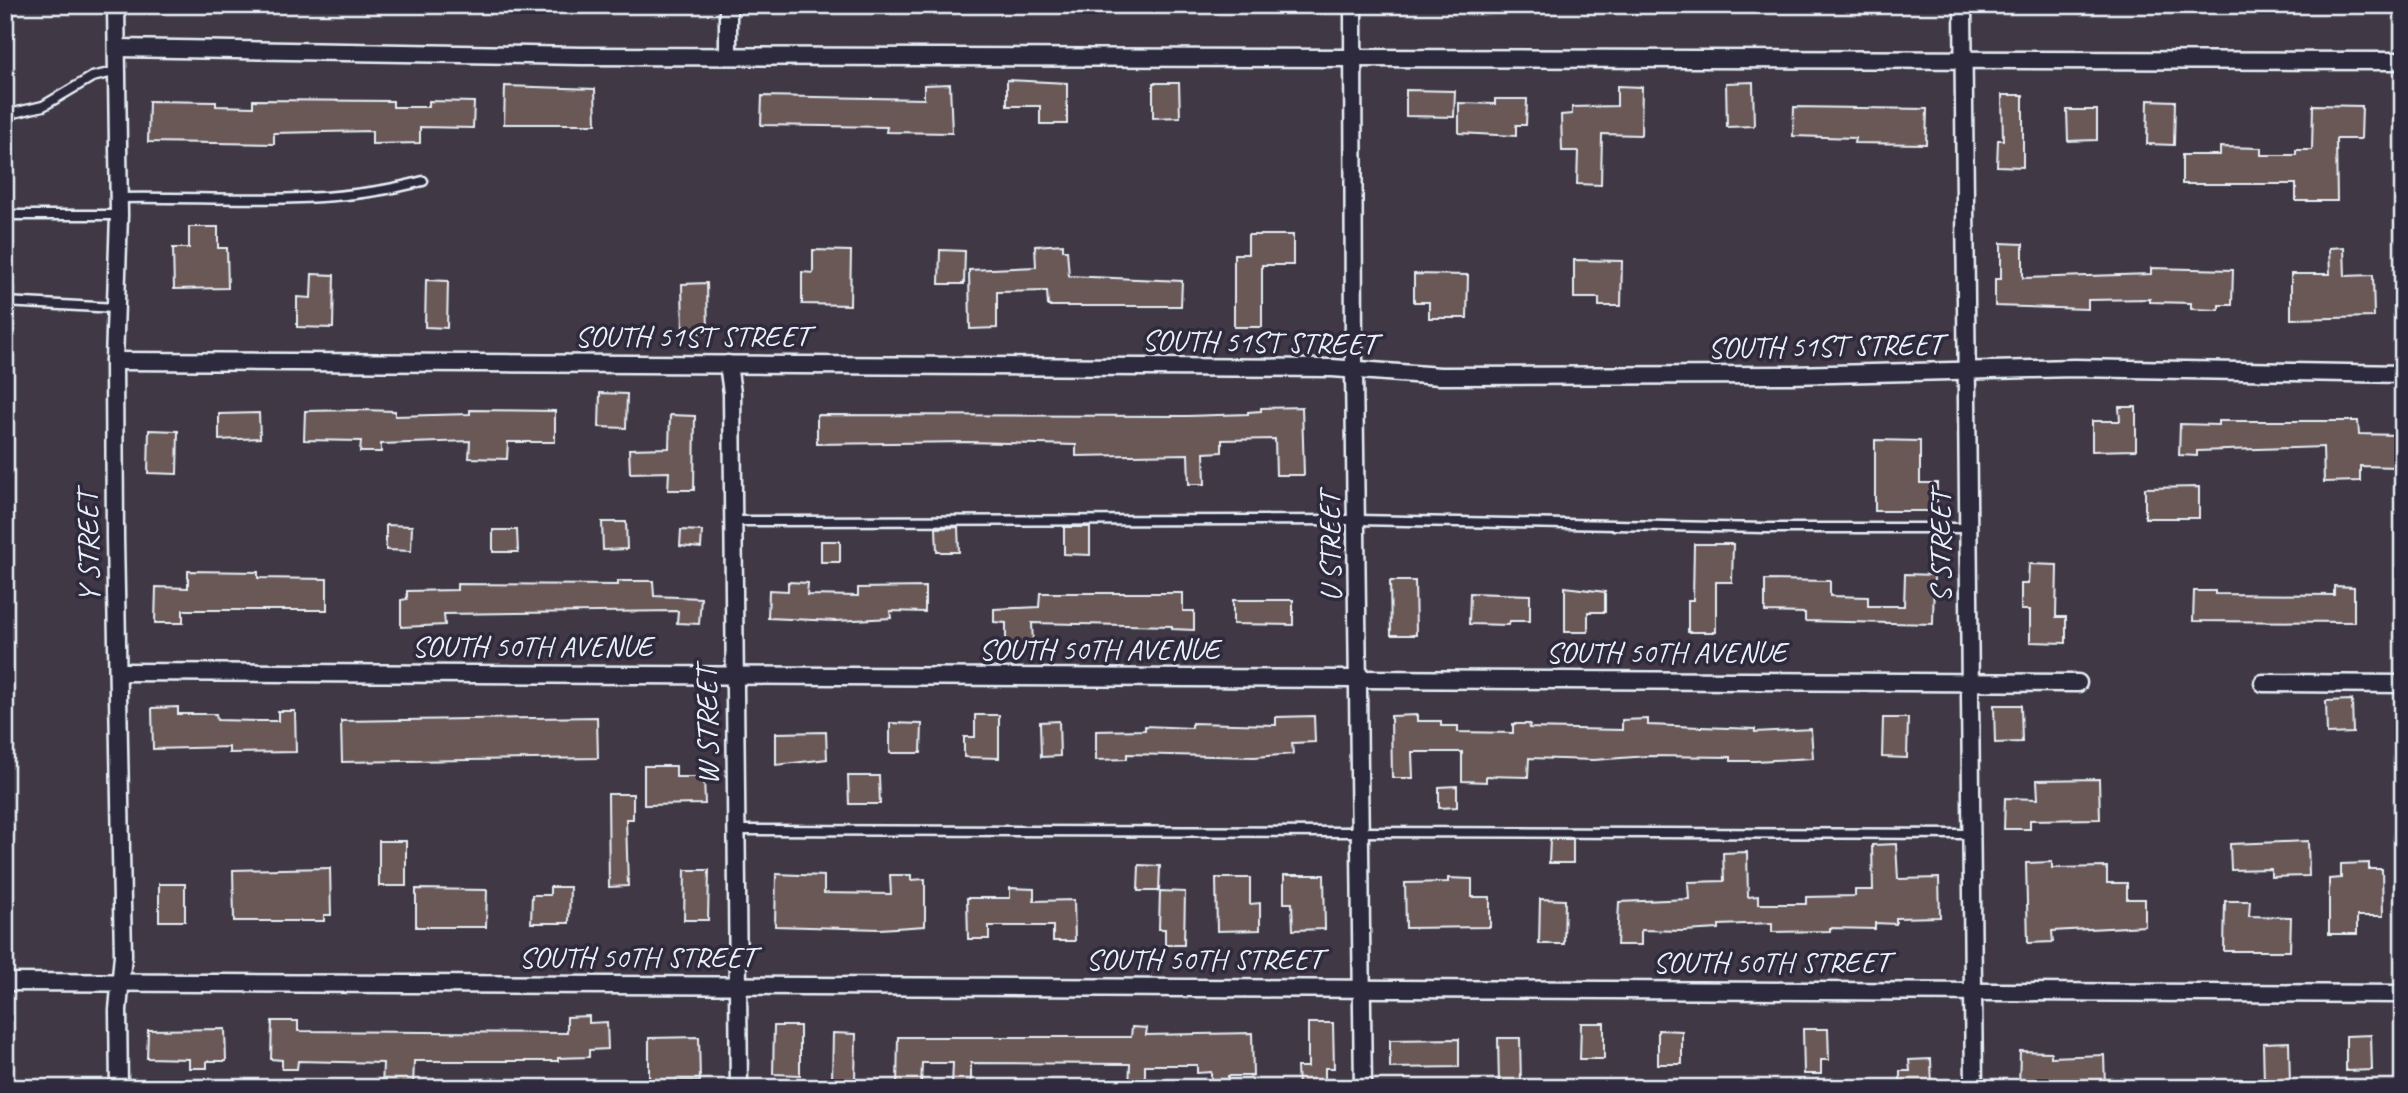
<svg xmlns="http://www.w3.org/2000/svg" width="2408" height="1093" viewBox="0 0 2408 1093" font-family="Caveat,sans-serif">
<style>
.building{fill:#6a5857;stroke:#e8f1f8;stroke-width:2}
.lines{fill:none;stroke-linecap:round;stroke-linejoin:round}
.service-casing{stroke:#e8f1f8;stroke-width:13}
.minor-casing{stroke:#e8f1f8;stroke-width:21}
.service{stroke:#2f2a3d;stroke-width:8}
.minor{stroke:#2f2a3d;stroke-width:16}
.labels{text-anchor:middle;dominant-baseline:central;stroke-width:7;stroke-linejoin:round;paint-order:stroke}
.street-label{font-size:30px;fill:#e8f1f8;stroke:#2f2a3d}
</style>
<rect width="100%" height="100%" fill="#413845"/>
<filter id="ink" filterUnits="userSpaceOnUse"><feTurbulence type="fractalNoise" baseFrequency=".0143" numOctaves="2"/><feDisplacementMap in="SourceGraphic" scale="14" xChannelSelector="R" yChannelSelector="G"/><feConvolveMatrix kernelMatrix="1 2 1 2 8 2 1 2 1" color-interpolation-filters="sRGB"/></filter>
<g filter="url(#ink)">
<g class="building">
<polygon points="1007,80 1067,83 1067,124 1040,124 1040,106 1007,106"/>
<polygon points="1753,82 1754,126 1727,127 1726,83"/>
<polygon points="1153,83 1179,83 1180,117 1153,118"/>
<polygon points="950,84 952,133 886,132 887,127 761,125 762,96 924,99 924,85"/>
<polygon points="505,86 595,89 596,124 504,124"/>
<polygon points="1617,86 1642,87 1641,135 1602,134 1601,185 1577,184 1578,151 1562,151 1561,115 1572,114 1572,107 1617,106"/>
<polygon points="1406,90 1455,91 1454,117 1406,116"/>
<polygon points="2002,95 2023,95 2023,167 1997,166 1998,140 2003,140"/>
<polygon points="1495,99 1527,99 1526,125 1516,125 1516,136 1459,133 1459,103 1495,104"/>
<polygon points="253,100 393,101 393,107 429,107 429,101 474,102 473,128 420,127 420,143 372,144 372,131 274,133 274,144 148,142 149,101 216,102 216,106 253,107"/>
<polygon points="2148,100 2175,101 2174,145 2147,144"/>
<polygon points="2313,105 2362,106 2361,139 2336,139 2337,201 2296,201 2296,184 2182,184 2182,155 2220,155 2220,147 2261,148 2261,155 2296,155 2296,150 2312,150"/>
<polygon points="1794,107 1927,109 1926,144 1854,143 1855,138 1793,136"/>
<polygon points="2067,110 2097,110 2097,140 2068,141"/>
<polygon points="189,227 218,227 218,248 227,248 228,288 174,289 173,248 189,248"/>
<polygon points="1248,235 1293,235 1293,265 1262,265 1262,327 1234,327 1234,254 1248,254"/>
<polygon points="2001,243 2023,244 2023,278 2151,274 2151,268 2233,270 2232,305 2219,305 2219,310 2191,309 2191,303 2150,302 2150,299 2088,300 2088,309 1995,306 1995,279 2001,279"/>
<polygon points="1063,244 1063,250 1067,250 1069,276 1182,281 1181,306 1048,306 1047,291 997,292 997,328 970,329 969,270 1036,267 1035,246"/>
<polygon points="2344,247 2345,276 2373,275 2374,317 2291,319 2291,274 2330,274 2329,248"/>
<polygon points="813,250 851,251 850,305 802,304 802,272 813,273"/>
<polygon points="940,250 965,251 964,284 939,284"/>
<polygon points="1574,260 1622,261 1621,306 1599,306 1599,298 1574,298"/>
<polygon points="312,274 334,275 333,328 297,327 297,297 311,298"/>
<polygon points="1414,274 1468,275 1467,318 1429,318 1429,302 1414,302"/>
<polygon points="426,280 448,281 447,328 425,327"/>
<polygon points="707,283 708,333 683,333 682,284"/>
<polygon points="600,393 627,394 626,428 599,427"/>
<polygon points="1302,407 1304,475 1276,475 1275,439 1222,440 1222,452 1204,453 1205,484 1189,484 1188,454 1076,456 1076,445 967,442 817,444 817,415 1187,416 1248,414 1248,412 1261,411 1261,408"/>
<polygon points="2119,407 2136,407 2136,450 2092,451 2092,421 2120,421"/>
<polygon points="361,410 395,411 395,416 470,414 470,410 555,411 555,442 508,442 507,459 469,458 470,441 381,444 381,452 360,452 361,441 304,440 305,411"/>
<polygon points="259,413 260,438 219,440 219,414"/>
<polygon points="670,415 695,416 694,490 668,490 669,472 630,473 629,449 669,448"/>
<polygon points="2218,421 2358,421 2359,434 2398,435 2397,467 2360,466 2360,481 2324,482 2323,447 2197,451 2197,456 2179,455 2180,424 2218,425"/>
<polygon points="149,430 178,431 177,474 148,473"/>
<polygon points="1875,440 1920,441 1920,483 1937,483 1937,511 1875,511"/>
<polygon points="2199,487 2199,518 2145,518 2145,488"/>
<polygon points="602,522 626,522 627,549 603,550"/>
<polygon points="386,525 412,526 411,551 386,550"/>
<polygon points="958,527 959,552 937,552 936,528"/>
<polygon points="1064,527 1090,527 1090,555 1064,554"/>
<polygon points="493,530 517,530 518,552 493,552"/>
<polygon points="681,530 702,531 701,548 680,546"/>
<rect x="821" y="541" width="19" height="21"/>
<polygon points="1694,544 1733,544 1732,582 1716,582 1716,632 1688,632 1688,600 1693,600"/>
<polygon points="2029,564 2057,565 2056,617 2066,617 2066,643 2030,642 2030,610 2021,610 2021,584 2028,584"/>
<polygon points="188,571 258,572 258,578 327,579 327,610 183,610 183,623 155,623 156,587 188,588"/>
<polygon points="1905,574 1934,575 1933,624 1805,621 1805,613 1765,612 1765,580 1830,581 1830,596 1868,597 1868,606 1904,606"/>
<polygon points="618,581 653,581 654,596 701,598 699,624 677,623 678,611 516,613 444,614 445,625 401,627 401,600 407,599 407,591 457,590 457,584 618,585"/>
<polygon points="1390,581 1415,581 1416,635 1391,635"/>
<polygon points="788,582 808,583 807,595 858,596 858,588 925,587 925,612 890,611 891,618 836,621 768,618 769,590 788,591"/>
<polygon points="2334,586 2354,587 2354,622 2193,621 2194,591 2215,591 2215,594 2334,595"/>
<polygon points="1565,587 1605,592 1605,612 1588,612 1588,632 1565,632"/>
<polygon points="1040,593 1183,593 1183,611 1194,611 1194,630 1172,629 1172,626 1032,623 1033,643 1006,644 1006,623 994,622 994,609 1039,607"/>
<polygon points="1470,593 1530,595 1530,621 1510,621 1509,625 1469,624"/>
<polygon points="1233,600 1293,600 1293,625 1233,624"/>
<polygon points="2352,700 2353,733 2327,734 2326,701"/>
<polygon points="1994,705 2021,705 2022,742 1995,743"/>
<polygon points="178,707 178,714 216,714 217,720 258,721 278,721 278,711 295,711 296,752 229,753 229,747 153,749 152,708"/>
<polygon points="975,715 999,715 999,758 964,757 964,737 975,737"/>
<polygon points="1417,715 1417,721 1441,721 1441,726 1458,726 1458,732 1513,733 1513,724 1530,724 1529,728 1622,730 1622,720 1648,719 1648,725 1755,729 1755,732 1811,729 1813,758 1755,761 1731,761 1731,757 1648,756 1594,760 1529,758 1528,777 1486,776 1486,782 1462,781 1462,752 1412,752 1413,778 1392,778 1391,716"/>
<polygon points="1314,716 1315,742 1292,743 1293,754 1255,757 1127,754 1127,759 1096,760 1096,731 1145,730 1145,726 1192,728 1192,723 1276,725 1276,717"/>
<polygon points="597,717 598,758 342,762 341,721"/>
<polygon points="1883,718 1908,718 1907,758 1882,757"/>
<polygon points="1059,721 1060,756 1041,757 1040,722"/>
<polygon points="890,723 922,724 921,753 890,753"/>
<polygon points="826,732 827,759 776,765 776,733"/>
<polygon points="644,766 676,766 676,777 704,777 705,804 644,805"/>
<polygon points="848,776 879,776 880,804 849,804"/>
<polygon points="2099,779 2100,819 2030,820 2030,829 2004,829 2005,798 2038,799 2037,780"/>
<polygon points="1457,786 1457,807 1439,808 1439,787"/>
<polygon points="608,794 633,794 633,819 626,819 628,886 609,887"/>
<polygon points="1550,839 1573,839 1573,863 1549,863"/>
<rect x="379" y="841" width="27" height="45"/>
<polygon points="2308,841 2309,876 2271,877 2271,869 2231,870 2230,844"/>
<polygon points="1896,844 1898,879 1939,878 1940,917 1896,918 1896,924 1875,923 1875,929 1830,928 1830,931 1772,932 1772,923 1719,925 1719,929 1684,931 1641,930 1641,945 1617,945 1619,902 1689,899 1688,882 1724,881 1723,853 1747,852 1748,897 1758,896 1758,904 1806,904 1806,897 1855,896 1855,890 1873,890 1872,845"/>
<polygon points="2052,862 2052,868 2107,867 2107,883 2127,883 2127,899 2145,899 2145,926 2052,931 2053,942 2028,943 2026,863"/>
<polygon points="2369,863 2369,869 2382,869 2383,916 2357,916 2357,934 2329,934 2329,879 2341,878 2341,864"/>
<polygon points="1139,865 1160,866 1159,891 1138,891"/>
<polygon points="330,868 331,915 324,915 324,921 234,921 233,870"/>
<polygon points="685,870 709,870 708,920 684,920"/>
<polygon points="776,874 824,876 824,893 891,894 890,875 911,875 911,880 925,879 925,926 880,929 775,926"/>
<polygon points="1284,875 1324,875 1325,929 1293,930 1292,903 1284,903"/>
<polygon points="1216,878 1250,878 1250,904 1260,903 1260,930 1217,931"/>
<polygon points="1448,878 1472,879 1472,897 1490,897 1490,927 1406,928 1405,883 1448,882"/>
<rect x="159" y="884" width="26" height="37"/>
<polygon points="550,887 570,887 569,923 531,923 532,895 550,895"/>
<polygon points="1010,888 1034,889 1034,901 1074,900 1075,941 1053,941 1053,926 989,926 989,939 968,939 967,898 1010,898"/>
<polygon points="416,889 487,890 486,927 416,927"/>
<polygon points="1160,891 1185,892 1184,945 1165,945 1165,929 1159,929"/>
<polygon points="1540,899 1565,900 1564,944 1539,944"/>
<polygon points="2225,901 2250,901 2249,916 2291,917 2290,951 2224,951"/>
<polygon points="589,1016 589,1023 607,1022 608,1049 589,1050 589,1057 558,1058 558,1061 414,1061 413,1088 382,1088 383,1063 298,1061 297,1069 282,1069 282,1060 271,1059 272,1021 298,1021 298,1031 567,1033 567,1017"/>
<polygon points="1308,1023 1333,1023 1334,1068 1325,1068 1325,1088 1298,1088 1297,1067 1308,1067"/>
<polygon points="1581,1023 1604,1023 1604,1059 1580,1059"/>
<polygon points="774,1026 800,1026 800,1075 773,1074"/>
<polygon points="1132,1027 1147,1028 1146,1035 1252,1033 1253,1076 1228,1076 1228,1084 1211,1084 1211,1072 1197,1073 1197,1065 1145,1065 1145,1088 1129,1088 1130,1064 971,1063 971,1087 952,1086 953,1063 922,1063 921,1088 897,1088 898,1037 1131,1037"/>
<polygon points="225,1029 226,1061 207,1061 207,1068 189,1068 189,1059 147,1058 148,1030"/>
<polygon points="1803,1029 1828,1029 1829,1060 1821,1060 1821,1074 1804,1074"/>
<polygon points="1658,1030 1682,1031 1682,1064 1658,1064"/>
<polygon points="833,1033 856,1034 855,1080 832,1080"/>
<polygon points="2371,1035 2372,1070 2346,1071 2346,1036"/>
<polygon points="699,1037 700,1081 649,1082 649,1038"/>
<polygon points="1498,1038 1520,1038 1521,1085 1499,1085"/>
<polygon points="1459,1039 1459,1067 1390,1068 1390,1040"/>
<polygon points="2289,1042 2290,1083 2264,1083 2263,1043"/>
<polygon points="2020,1051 2051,1052 2051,1057 2104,1055 2105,1086 2019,1088"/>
<polygon points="1931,1059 1932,1088 1900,1088 1900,1071 1910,1071 1909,1060"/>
</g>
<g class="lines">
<defs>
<g id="service">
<polyline points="5,115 43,106 92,77 118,71"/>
<path d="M119,198C219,196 326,208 423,181"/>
<polyline points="5,215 119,215"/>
<polyline points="5,302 116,308"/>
<polyline points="732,521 1357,520 1765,528 1968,528"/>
<polyline points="737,830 1971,834"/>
</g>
<g id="minor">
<polyline points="116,5 119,215 114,361 115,538 123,955 118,1010 119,1088"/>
<polyline points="728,5 728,55"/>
<polyline points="1353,5 1354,371 1363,1088"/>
<polyline points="1963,5 1974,1088"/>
<polyline points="118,48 581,56 2403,61"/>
<polyline points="114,361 1332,368 1440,376 1791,375 2074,368 2403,374"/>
<polyline points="728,364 732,393 739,1088"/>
<polyline points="119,672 2078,683"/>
<polyline points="2263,683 2403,684"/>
<polyline points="5,982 2403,994"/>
</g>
</defs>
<use href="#service" class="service-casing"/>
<use href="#minor" class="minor-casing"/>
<use href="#service" class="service"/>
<use href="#minor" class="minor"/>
</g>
</g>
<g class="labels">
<g class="street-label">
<text x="692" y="336">SOUTH 51ST STREET</text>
<text transform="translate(1259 342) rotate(1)">SOUTH 51ST STREET</text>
<text transform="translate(1825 346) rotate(-1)">SOUTH 51ST STREET</text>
<text transform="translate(88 547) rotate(-91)">Y STREET</text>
<text transform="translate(1330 547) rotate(-91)">U STREET</text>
<text transform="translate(1940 547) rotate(-90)">S STREET</text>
<text x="532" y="646">SOUTH 50TH AVENUE</text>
<text x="1099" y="649">SOUTH 50TH AVENUE</text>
<text x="1666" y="652">SOUTH 50TH AVENUE</text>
<text transform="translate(707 726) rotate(-91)">W STREET</text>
<text x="637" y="957">SOUTH 50TH STREET</text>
<text x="1204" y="959">SOUTH 50TH STREET</text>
<text x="1771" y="962">SOUTH 50TH STREET</text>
</g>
</g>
<rect width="2408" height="1093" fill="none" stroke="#2f2a3d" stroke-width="28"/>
<rect x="14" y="14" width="2380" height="1065" fill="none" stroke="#e8f1f8" stroke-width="2.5" filter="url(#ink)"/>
</svg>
